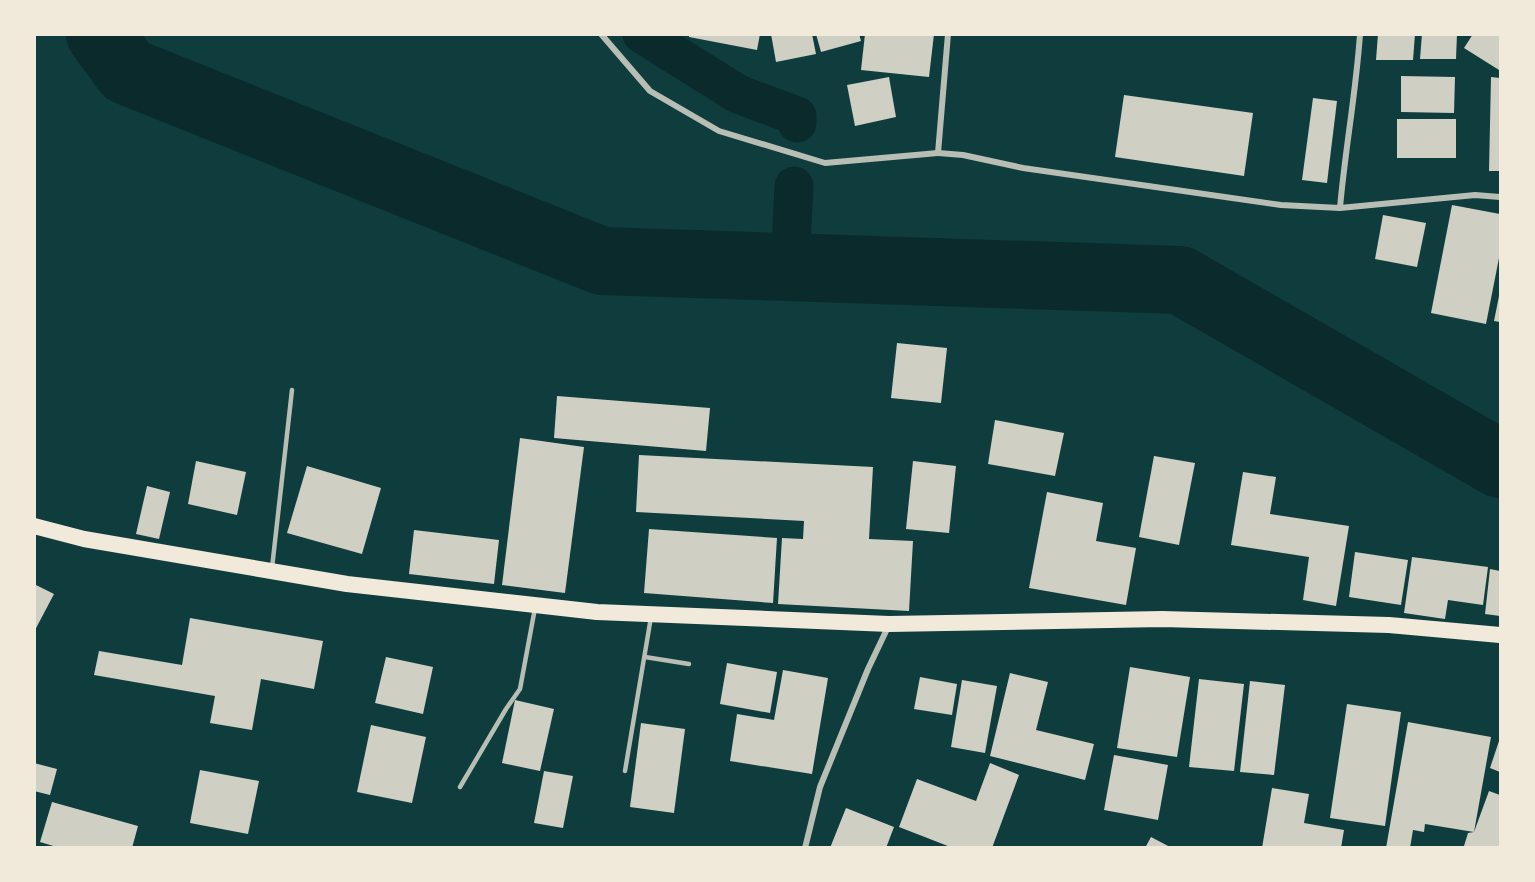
<svg xmlns="http://www.w3.org/2000/svg" width="1535" height="882" viewBox="0 0 1535 882" font-family="Mulish,sans-serif">
<style>
.lines{fill:none;stroke-linecap:round;stroke-linejoin:round}
.canal{stroke:#0a2a2b;stroke-width:39}
.river{stroke:#0a2a2b;stroke-width:68}
.building{fill:#cfcfc3}
.service{stroke:#b8beb3;stroke-width:4.5}
.minor{stroke:#b8beb3;stroke-width:6}
.trunk{stroke:#f1e9da;stroke-width:16}
</style>
<rect width="100%" height="100%" fill="#0f3d3e"/>
<g class="lines">
<g class="canal">
<polyline points="642,34 738,94 797,116 797,123"/>
<polyline points="790,267 794,186"/>
</g>
<polyline class="river" points="100,34 127,71 602,261 1180,280 1500,464"/>
</g>
<g class="building">
<polygon points="689,34 760,34 757,50 689,37"/>
<polygon points="771,34 812,34 816,54 776,62"/>
<polygon points="816,34 859,34 861,41 821,52"/>
<polygon points="865,34 934,34 929,77 861,70"/>
<polygon points="1378,34 1415,34 1413,60 1376,60"/>
<polygon points="1422,34 1457,34 1456,59 1420,59"/>
<polygon points="1473,34 1500,34 1499,70 1464,48"/>
<polygon points="1401,76 1455,77 1454,113 1401,112"/>
<polygon points="889,77 896,117 855,126 847,85"/>
<polygon points="1491,77 1500,78 1500,171 1489,171"/>
<polygon points="1124,95 1253,113 1244,176 1115,157"/>
<polygon points="1313,98 1337,101 1327,183 1302,180"/>
<rect x="1397" y="119" width="59" height="39"/>
<polygon points="1452,205 1500,214 1500,253 1486,324 1431,313"/>
<polygon points="1383,215 1426,223 1417,267 1375,259"/>
<polygon points="1499,296 1500,296 1500,322 1494,321"/>
<polygon points="897,343 947,348 941,403 891,398"/>
<polygon points="557,396 710,408 706,451 554,438"/>
<polygon points="995,420 1064,433 1055,476 988,464"/>
<polygon points="520,438 584,447 565,593 502,585"/>
<polygon points="639,455 873,467 869,539 913,541 909,611 778,604 782,538 803,539 804,521 636,512"/>
<polygon points="1154,456 1195,463 1179,545 1139,537"/>
<polygon points="196,461 246,472 237,515 188,504"/>
<polygon points="913,461 956,466 949,533 906,529"/>
<polygon points="307,466 381,488 362,554 287,533"/>
<polygon points="1243,472 1276,477 1270,514 1349,526 1336,606 1303,600 1309,557 1231,545"/>
<polygon points="147,486 170,492 159,539 136,534"/>
<polygon points="1047,492 1103,503 1096,541 1136,548 1126,605 1029,588"/>
<polygon points="649,529 777,538 773,603 644,593"/>
<polygon points="414,530 499,540 494,584 409,574"/>
<polygon points="1355,552 1408,560 1401,605 1349,597"/>
<polygon points="1412,557 1488,567 1483,605 1448,600 1445,619 1404,613"/>
<polygon points="1490,569 1500,571 1500,616 1485,614"/>
<polygon points="34,584 54,594 34,632"/>
<polygon points="190,618 323,641 314,689 261,679 252,730 210,723 215,696 94,675 99,651 182,665"/>
<polygon points="386,657 433,667 423,714 375,703"/>
<polygon points="727,663 777,672 770,713 720,704"/>
<polygon points="1130,667 1190,677 1177,757 1117,748"/>
<polygon points="783,670 828,678 812,774 730,761 737,714 774,720"/>
<polygon points="1010,673 1048,682 1036,730 1094,744 1085,780 990,756"/>
<polygon points="920,677 957,684 952,715 914,709"/>
<polygon points="1199,679 1244,684 1234,771 1189,767"/>
<polygon points="962,680 997,686 985,753 951,747"/>
<polygon points="1250,681 1285,685 1274,775 1240,772"/>
<polygon points="515,700 554,709 540,771 502,763"/>
<polygon points="1347,704 1401,712 1385,826 1330,818"/>
<polygon points="1408,722 1491,737 1474,832 1489,791 1500,795 1500,848 1469,848 1464,846 1468,833 1474,832 1425,824 1424,832 1413,830 1410,848 1386,848"/>
<polygon points="641,723 685,729 674,813 630,807"/>
<polygon points="371,725 426,737 412,803 357,792"/>
<polygon points="1500,738 1500,772 1490,768"/>
<polygon points="1114,755 1168,765 1158,820 1104,810"/>
<polygon points="34,763 57,769 50,795 34,791"/>
<polygon points="990,763 1019,775 992,848 953,848 899,827 917,779 976,801"/>
<polygon points="200,770 259,781 248,834 190,823"/>
<polygon points="544,771 573,776 563,828 534,823"/>
<polygon points="1272,788 1309,794 1304,823 1344,830 1341,848 1262,848"/>
<polygon points="52,802 138,826 132,848 60,848 40,842"/>
<polygon points="846,808 894,827 886,848 830,848"/>
<polygon points="1151,837 1172,848 1145,848"/>
</g>
<g class="lines">
<g class="service">
<polyline points="272,568 292,390"/>
<polyline points="645,657 689,664"/>
<polyline points="625,771 651,617"/>
<polyline points="460,787 506,709 520,689 535,608"/>
</g>
<g class="minor">
<polyline points="601,34 650,91 719,131 825,163 938,153"/>
<polyline points="948,34 938,153 963,155 1023,168 1281,205 1340,208 1475,195 1500,197"/>
<path d="M1340,208C1345,150 1356,93 1360,34"/>
<polyline points="805,848 820,787 868,669 888,627"/>
</g>
<polyline class="trunk" points="34,526 84,539 347,584 597,612 889,624 1162,619 1389,625 1500,635"/>
</g>
<rect width="1535" height="882" fill="none" stroke="#f1e9da" stroke-width="72"/>
</svg>
